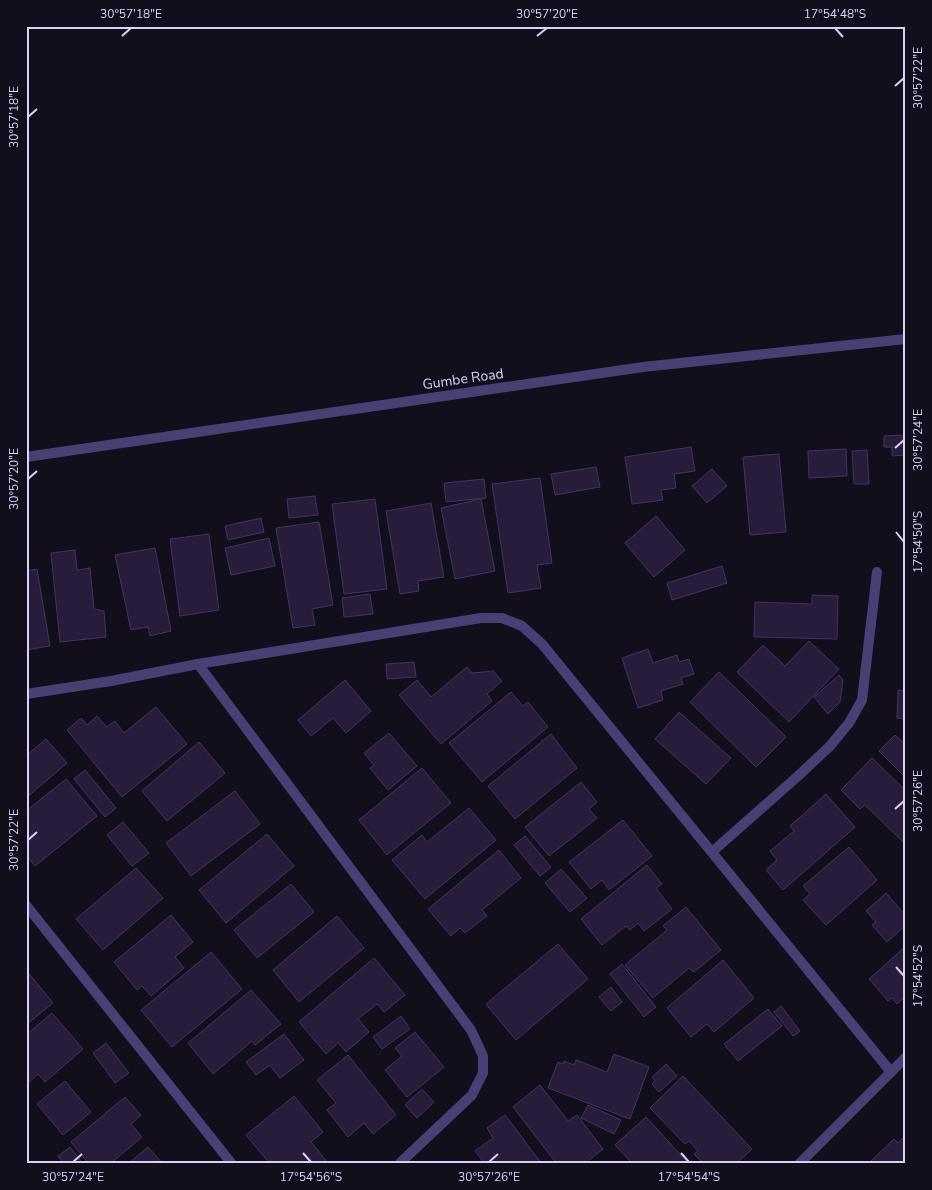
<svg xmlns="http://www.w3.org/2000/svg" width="932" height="1190" viewBox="0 0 932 1190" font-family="'Nunito Sans',sans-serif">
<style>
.building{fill:#271d3b;stroke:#433264}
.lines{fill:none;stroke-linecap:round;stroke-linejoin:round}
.minor{stroke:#493f75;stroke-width:10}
.tertiary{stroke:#493f75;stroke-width:10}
.ticks{fill:none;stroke:#dad0f9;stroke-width:2}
.labels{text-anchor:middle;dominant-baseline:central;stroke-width:4;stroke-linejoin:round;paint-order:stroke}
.street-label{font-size:14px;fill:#dad0f9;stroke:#130e1c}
.neatline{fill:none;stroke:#dad0f9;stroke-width:2}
.ticks-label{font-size:12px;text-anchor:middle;fill:#dad0f9}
</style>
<rect width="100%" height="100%" fill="#130e1c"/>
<g class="building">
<polygon points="906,435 906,455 892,456 892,447 884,447 884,436"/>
<polygon points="691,447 695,471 674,474 676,488 661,490 663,500 632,504 625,457"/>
<polygon points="846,449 847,476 809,478 808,451"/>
<polygon points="867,450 869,484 854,484 852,451"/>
<polygon points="779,454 786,532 750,535 743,457"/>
<polygon points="596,467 600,487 555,495 551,474"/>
<polygon points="712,469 727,486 707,503 692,486"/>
<polygon points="540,478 552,563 537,565 541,588 508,593 492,484"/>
<polygon points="484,479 486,498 446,502 444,483"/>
<polygon points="315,496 318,515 289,518 287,499"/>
<polygon points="375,499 387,589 344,594 332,504"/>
<polygon points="481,499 495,571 455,579 441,508"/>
<polygon points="431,503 444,577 418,581 419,591 400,594 386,511"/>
<polygon points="656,516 685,550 654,577 625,543"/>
<polygon points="261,518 264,532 228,540 225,526"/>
<polygon points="319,522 333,605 312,609 315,625 293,628 276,528"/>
<polygon points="209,534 219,610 180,616 170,539"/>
<polygon points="269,538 275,566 231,575 225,548"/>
<polygon points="155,548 171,631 150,636 148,627 131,630 115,555"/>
<polygon points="75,550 77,570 90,568 94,609 104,611 106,637 60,642 51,553"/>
<polygon points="722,566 727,583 672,600 667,583"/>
<polygon points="37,569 50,646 26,650 26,571"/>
<polygon points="370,594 373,614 344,617 342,598"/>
<polygon points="812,595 838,596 837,639 754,637 755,602 812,604"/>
<polygon points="809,641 839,669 789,722 737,672 763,645 785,666"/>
<polygon points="648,649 653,663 677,655 679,662 689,659 694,674 681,678 683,684 661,691 663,700 638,708 622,658"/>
<polygon points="414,662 416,677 387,679 386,664"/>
<polygon points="467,667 472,673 493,671 502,681 487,694 492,701 441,744 399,695 417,680 431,697"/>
<polygon points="719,672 786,737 756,767 690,702"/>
<polygon points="839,675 843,680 840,702 828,714 814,697"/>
<polygon points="345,680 371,711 346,733 333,718 311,736 298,720"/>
<polygon points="898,690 906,691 906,719 897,718"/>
<polygon points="511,692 523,706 528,702 548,727 482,782 449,743"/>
<polygon points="156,707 187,744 122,797 67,730 81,718 87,725 97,716 107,727 115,721 124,733"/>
<polygon points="679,712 731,758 706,784 655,739"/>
<polygon points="389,733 417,766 388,790 370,768 374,765 364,753"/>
<polygon points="551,734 577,768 515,819 488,786"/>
<polygon points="895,735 906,745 906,778 879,751"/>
<polygon points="46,739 67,763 26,798 26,756"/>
<polygon points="199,742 225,773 167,821 142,791"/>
<polygon points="872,758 906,791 906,839 903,842 865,805 860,809 841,790"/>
<polygon points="422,768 451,803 387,855 359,820"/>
<polygon points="85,770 116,808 105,817 74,779"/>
<polygon points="66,779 97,816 35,866 26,855 26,811"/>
<polygon points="581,782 597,802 589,809 597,818 549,856 525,827"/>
<polygon points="235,791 260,824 191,876 166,843"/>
<polygon points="826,794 855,827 783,890 766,870 777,860 770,851 794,831 790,826"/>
<polygon points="469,808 496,840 425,899 392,860 422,835 427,842"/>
<polygon points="623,820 652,856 609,890 602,880 591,889 569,862"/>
<polygon points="123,822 149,853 132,866 107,835"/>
<polygon points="267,834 294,866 226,923 199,890"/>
<polygon points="525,836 551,867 540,876 514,845"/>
<polygon points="849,847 877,880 826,925 803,900 810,894 803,886"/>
<polygon points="499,850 521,878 482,910 487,916 465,933 460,928 451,936 428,909"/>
<polygon points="647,865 662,884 656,888 672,909 644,931 638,923 630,930 626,926 602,945 581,919"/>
<polygon points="136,868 163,898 103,950 76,919"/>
<polygon points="561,869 587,898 570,912 545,883"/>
<polygon points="291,884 314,912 257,958 234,930"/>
<polygon points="886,893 906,916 906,925 887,942 872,925 876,922 866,911"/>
<polygon points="686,907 721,950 694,972 689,968 653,998 625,965 667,930 663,926"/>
<polygon points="171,915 193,942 175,957 184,968 151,996 142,986 137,990 114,962"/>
<polygon points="337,916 364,948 299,1002 273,970"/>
<polygon points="558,944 588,979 516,1040 486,1004"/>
<polygon points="906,946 906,996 897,1004 892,998 888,1001 869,979"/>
<polygon points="211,952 242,989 172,1047 141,1010"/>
<polygon points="374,958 405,995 384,1012 377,1004 358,1019 369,1032 346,1052 338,1043 326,1054 299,1022"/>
<polygon points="723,960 754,998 714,1032 707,1024 691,1037 667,1008"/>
<polygon points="622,964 656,1007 644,1017 610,974"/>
<polygon points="26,970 53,1003 26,1025"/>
<polygon points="611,987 622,1002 611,1011 599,997"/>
<polygon points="251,990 281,1024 255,1045 252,1041 213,1074 188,1043"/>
<polygon points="781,1006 800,1031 793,1036 774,1012"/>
<polygon points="768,1009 782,1026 738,1061 724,1044"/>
<polygon points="52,1013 83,1049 45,1082 38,1074 26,1085 26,1035"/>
<polygon points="401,1016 410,1029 382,1049 373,1037"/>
<polygon points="415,1032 444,1067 407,1097 385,1070 402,1056 395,1048"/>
<polygon points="284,1034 304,1060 280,1078 270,1065 256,1075 246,1062"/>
<polygon points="106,1043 129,1073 115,1083 93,1053"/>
<polygon points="614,1054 649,1067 630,1119 548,1088 558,1062 563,1064 564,1061 574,1065 576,1060 607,1072"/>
<polygon points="348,1055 396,1115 373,1134 364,1123 348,1137 327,1110 336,1103 317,1080"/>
<polygon points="666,1064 677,1076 659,1092 652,1084 655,1081 652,1077"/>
<polygon points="683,1076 752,1149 736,1164 704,1164 694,1154 698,1151 689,1141 685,1144 650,1108"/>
<polygon points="65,1081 91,1112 63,1135 37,1104"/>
<polygon points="540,1085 568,1121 577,1115 603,1149 587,1162 589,1164 557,1164 513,1107"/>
<polygon points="422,1089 434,1102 417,1118 405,1105"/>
<polygon points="294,1096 323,1132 311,1142 329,1164 270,1164 246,1135"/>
<polygon points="125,1097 141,1115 131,1124 142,1137 110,1164 89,1164 71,1142"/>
<polygon points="588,1105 621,1120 614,1134 581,1118"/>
<polygon points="505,1115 542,1164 485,1164 475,1151 493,1138 487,1128"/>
<polygon points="646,1117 689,1164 626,1164 630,1161 615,1145"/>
<polygon points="904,1137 906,1140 906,1164 869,1163 894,1139 898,1143"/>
<polygon points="70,1147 83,1164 64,1164 58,1156"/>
<polygon points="148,1147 163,1164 128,1164"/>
</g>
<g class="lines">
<g class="minor">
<polyline points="198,664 471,1030 483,1056 483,1073 472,1095 399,1164"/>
<polyline points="26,694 111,681 198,664 481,618 502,618 522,626 542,644 891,1072"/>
<polyline points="712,852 798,776 830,746 849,723 862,700 877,572"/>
<polyline points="26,905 232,1164"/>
<polyline points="799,1164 906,1057"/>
</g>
<polyline class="tertiary" points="26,457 643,367 906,339"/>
</g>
<path class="ticks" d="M835,28L843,37M122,36L131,28M537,36L547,28M895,86L904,78M28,117L37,109M895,448L904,440M28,479L37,471M896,532L904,542M895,809L904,801M28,840L37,832M896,967L904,976M303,1153L311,1162M681,1153L689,1162M73,1162L82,1154M489,1162L498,1154"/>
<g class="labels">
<g class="street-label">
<text transform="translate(463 379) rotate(-8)">Gumbe Road</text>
</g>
</g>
<rect width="932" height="1190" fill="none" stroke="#130e1c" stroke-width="55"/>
<rect x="28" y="28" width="876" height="1134" class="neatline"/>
<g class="ticks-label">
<text x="131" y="18">30°57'18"E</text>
<text x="547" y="18">30°57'20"E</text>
<text x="835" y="18">17°54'48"S</text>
<text transform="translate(918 78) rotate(-90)" y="4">30°57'22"E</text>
<text transform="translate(14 117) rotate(-90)" y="4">30°57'18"E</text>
<text transform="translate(918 440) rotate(-90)" y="4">30°57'24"E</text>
<text transform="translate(14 479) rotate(-90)" y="4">30°57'20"E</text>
<text transform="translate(918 542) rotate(-90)" y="4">17°54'50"S</text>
<text transform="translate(918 801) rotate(-90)" y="4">30°57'26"E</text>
<text transform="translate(14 840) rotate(-90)" y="4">30°57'22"E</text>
<text transform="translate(918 976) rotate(-90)" y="4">17°54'52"S</text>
<text x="73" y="1181">30°57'24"E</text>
<text x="311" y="1181">17°54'56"S</text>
<text x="489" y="1181">30°57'26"E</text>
<text x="689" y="1181">17°54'54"S</text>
</g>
</svg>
